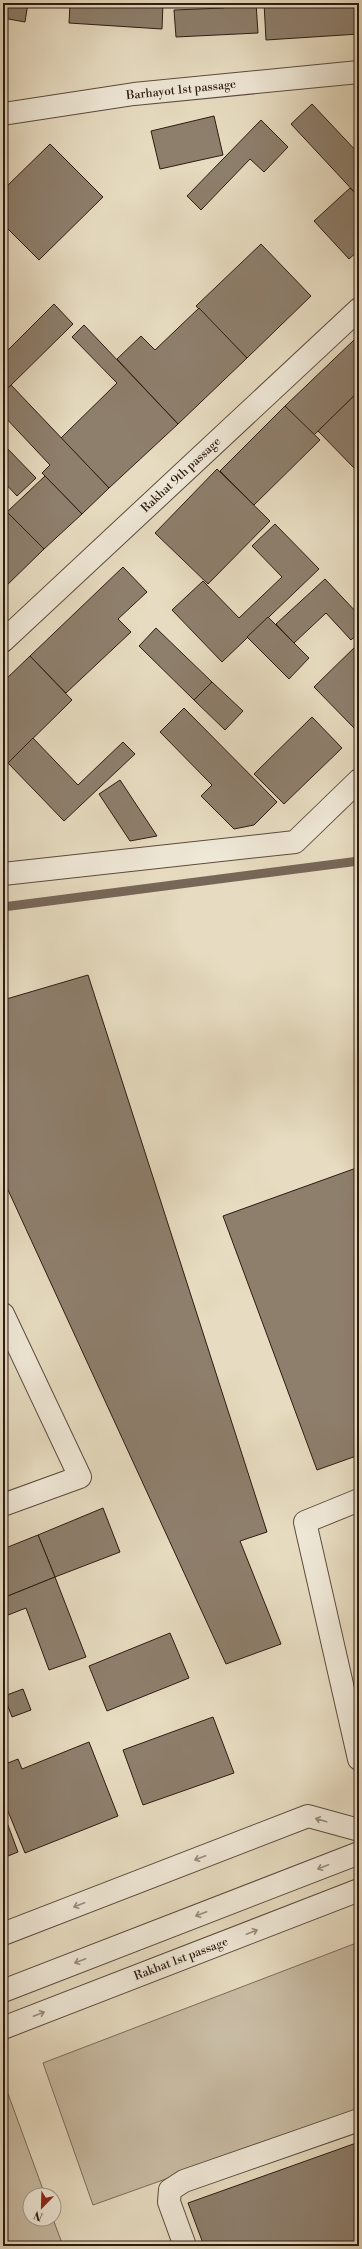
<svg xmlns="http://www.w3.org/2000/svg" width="362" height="2249" viewBox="0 0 362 2249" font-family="'Libre Bodoni',serif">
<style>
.green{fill:#c8bba3;stroke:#7b6b5a}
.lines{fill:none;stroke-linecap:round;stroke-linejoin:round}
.stream{stroke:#776758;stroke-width:9}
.building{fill:#8e7f6d;stroke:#2e1b12}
.minor-casing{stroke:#5c4b3e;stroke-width:24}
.minor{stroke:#efe8d7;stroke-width:22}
.oneway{stroke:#988c7e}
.labels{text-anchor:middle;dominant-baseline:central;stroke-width:3.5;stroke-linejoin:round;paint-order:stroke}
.street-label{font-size:12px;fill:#2e1b12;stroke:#efe8d7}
</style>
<rect width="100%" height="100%" fill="#e7dcc1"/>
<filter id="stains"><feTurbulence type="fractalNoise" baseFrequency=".005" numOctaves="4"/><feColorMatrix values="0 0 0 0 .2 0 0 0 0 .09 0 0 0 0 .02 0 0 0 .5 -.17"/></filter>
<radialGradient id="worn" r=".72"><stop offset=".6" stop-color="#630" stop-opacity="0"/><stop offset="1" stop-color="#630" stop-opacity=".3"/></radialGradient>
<g class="green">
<polygon points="359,1942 359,2110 93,2205 43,2063"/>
<polygon points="3,2080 45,2195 30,2195 30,2219 53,2219 63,2246 3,2246"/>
</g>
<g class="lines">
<polyline class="stream" points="3,907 359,861"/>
</g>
<g class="building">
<polygon points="3,3 28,3 25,22 3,18"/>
<polygon points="70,3 163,3 162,29 69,23"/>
<polygon points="224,3 256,3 258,33 176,37 174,10 224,8"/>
<polygon points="264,3 359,3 359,34 266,40"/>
<polygon points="312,104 359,154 359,197 291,124"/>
<polygon points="214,116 223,155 160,169 151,131"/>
<polygon points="261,120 288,147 264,172 250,159 201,210 187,196"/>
<polygon points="50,144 103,197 39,260 3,224 3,190"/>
<polygon points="350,188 359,197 359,250 349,259 314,221"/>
<polygon points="261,244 311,296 247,358 196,306"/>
<polygon points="54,304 73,324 3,393 3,355"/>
<polygon points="199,308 247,358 178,424 117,359 141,336 155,350"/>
<polygon points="84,325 178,424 109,488 61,438 117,383 72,337"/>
<polygon points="355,339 359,344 359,391 314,435 285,406"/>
<polygon points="11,385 109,488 82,514 42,473 50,465 3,415 3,393"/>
<polygon points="359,391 359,471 358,472 318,431"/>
<polygon points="285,406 320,440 254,505 220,471"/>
<polygon points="3,444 36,478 17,496 3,481"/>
<polygon points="217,469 270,521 208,584 155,533"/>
<polygon points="45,476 82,514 44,549 7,512"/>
<polygon points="3,508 44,549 3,589"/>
<polygon points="275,524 319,569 222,662 172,610 203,581 239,618 282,577 252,546"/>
<polygon points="123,567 147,592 118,619 131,632 66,693 30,656"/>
<polygon points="325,579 359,615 359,633 351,640 326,613 294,643 276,624"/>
<polygon points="268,617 309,658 289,679 247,637"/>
<polygon points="156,628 212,682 194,700 139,646"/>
<polygon points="359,643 359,727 356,730 314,687"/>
<polygon points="30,656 72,700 8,763 3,757 3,682"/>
<polygon points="212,682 243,711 225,730 194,700"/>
<polygon points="184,708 277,802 254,825 234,829 201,796 212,785 160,732"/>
<polygon points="312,717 342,748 284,804 254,774"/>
<polygon points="33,738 78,785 123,742 135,754 64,821 8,763"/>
<polygon points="120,780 157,836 130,841 99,794"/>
<polygon points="88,975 267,1532 240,1541 281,1644 226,1664 3,1179 3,1000"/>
<polygon points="359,1167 359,1455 317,1470 223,1216"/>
<polygon points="103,1508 120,1552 55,1577 38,1535"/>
<polygon points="38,1535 55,1577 3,1598 3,1549"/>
<polygon points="55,1577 86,1657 49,1670 26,1608 3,1617 3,1598"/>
<polygon points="170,1633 189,1678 107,1711 89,1666"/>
<polygon points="23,1689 31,1710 12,1717 4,1696"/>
<polygon points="213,1717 234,1773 143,1805 123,1750"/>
<polygon points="89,1742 118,1816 25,1853 3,1799 3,1765 18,1759 22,1769"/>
<polygon points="3,1812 18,1852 3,1858"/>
<polygon points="359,2142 359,2246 204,2246 188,2203"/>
</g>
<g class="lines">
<defs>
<g id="minor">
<polyline points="3,114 134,94 359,72"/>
<polyline points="3,641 359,309"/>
<polyline points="3,874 295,842 359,780"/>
<polyline points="3,1314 80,1477 3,1505"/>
<polyline points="359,1500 305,1522 359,1759"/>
<polyline points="3,1934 308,1816 359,1830"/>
<polyline points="3,1991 359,1853"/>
<polyline points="3,2028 359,1890"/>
<polyline points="185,2246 169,2202 170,2190 184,2181 359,2120"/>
</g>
</defs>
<use href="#minor" class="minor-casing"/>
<use href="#minor" class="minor"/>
</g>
<defs><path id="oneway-shaft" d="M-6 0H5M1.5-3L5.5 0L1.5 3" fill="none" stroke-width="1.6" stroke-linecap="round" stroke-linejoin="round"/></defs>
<g class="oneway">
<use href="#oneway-shaft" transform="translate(321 1820) rotate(-164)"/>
<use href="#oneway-shaft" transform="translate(200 1858) rotate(159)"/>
<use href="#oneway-shaft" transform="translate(323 1867) rotate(159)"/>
<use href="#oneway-shaft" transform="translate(79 1905) rotate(159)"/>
<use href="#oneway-shaft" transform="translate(201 1914) rotate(159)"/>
<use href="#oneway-shaft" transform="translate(252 1932) rotate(-21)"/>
<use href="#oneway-shaft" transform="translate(80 1961) rotate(159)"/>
<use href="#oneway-shaft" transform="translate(39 2014) rotate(-21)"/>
</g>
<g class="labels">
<g class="street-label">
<text transform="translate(181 90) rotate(-6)">Barhayot 1st passage</text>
<text transform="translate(181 475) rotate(-43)">Rakhat 9th passage</text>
<text transform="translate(181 1959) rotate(-21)">Rakhat 1st passage</text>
</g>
</g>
<rect width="362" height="2249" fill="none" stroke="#e7dcc1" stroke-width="16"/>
<rect x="4" y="4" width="354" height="2241" fill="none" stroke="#2e1b12" stroke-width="2"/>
<rect x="8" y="8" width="346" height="2233" fill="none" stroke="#2e1b12"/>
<g transform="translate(42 2207) rotate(203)"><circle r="19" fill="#efe8d7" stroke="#a29688"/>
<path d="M0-3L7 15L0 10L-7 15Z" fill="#8f2418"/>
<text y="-6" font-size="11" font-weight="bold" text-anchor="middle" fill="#2e1b12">N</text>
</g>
<rect width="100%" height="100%" filter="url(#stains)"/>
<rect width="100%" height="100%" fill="url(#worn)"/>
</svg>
